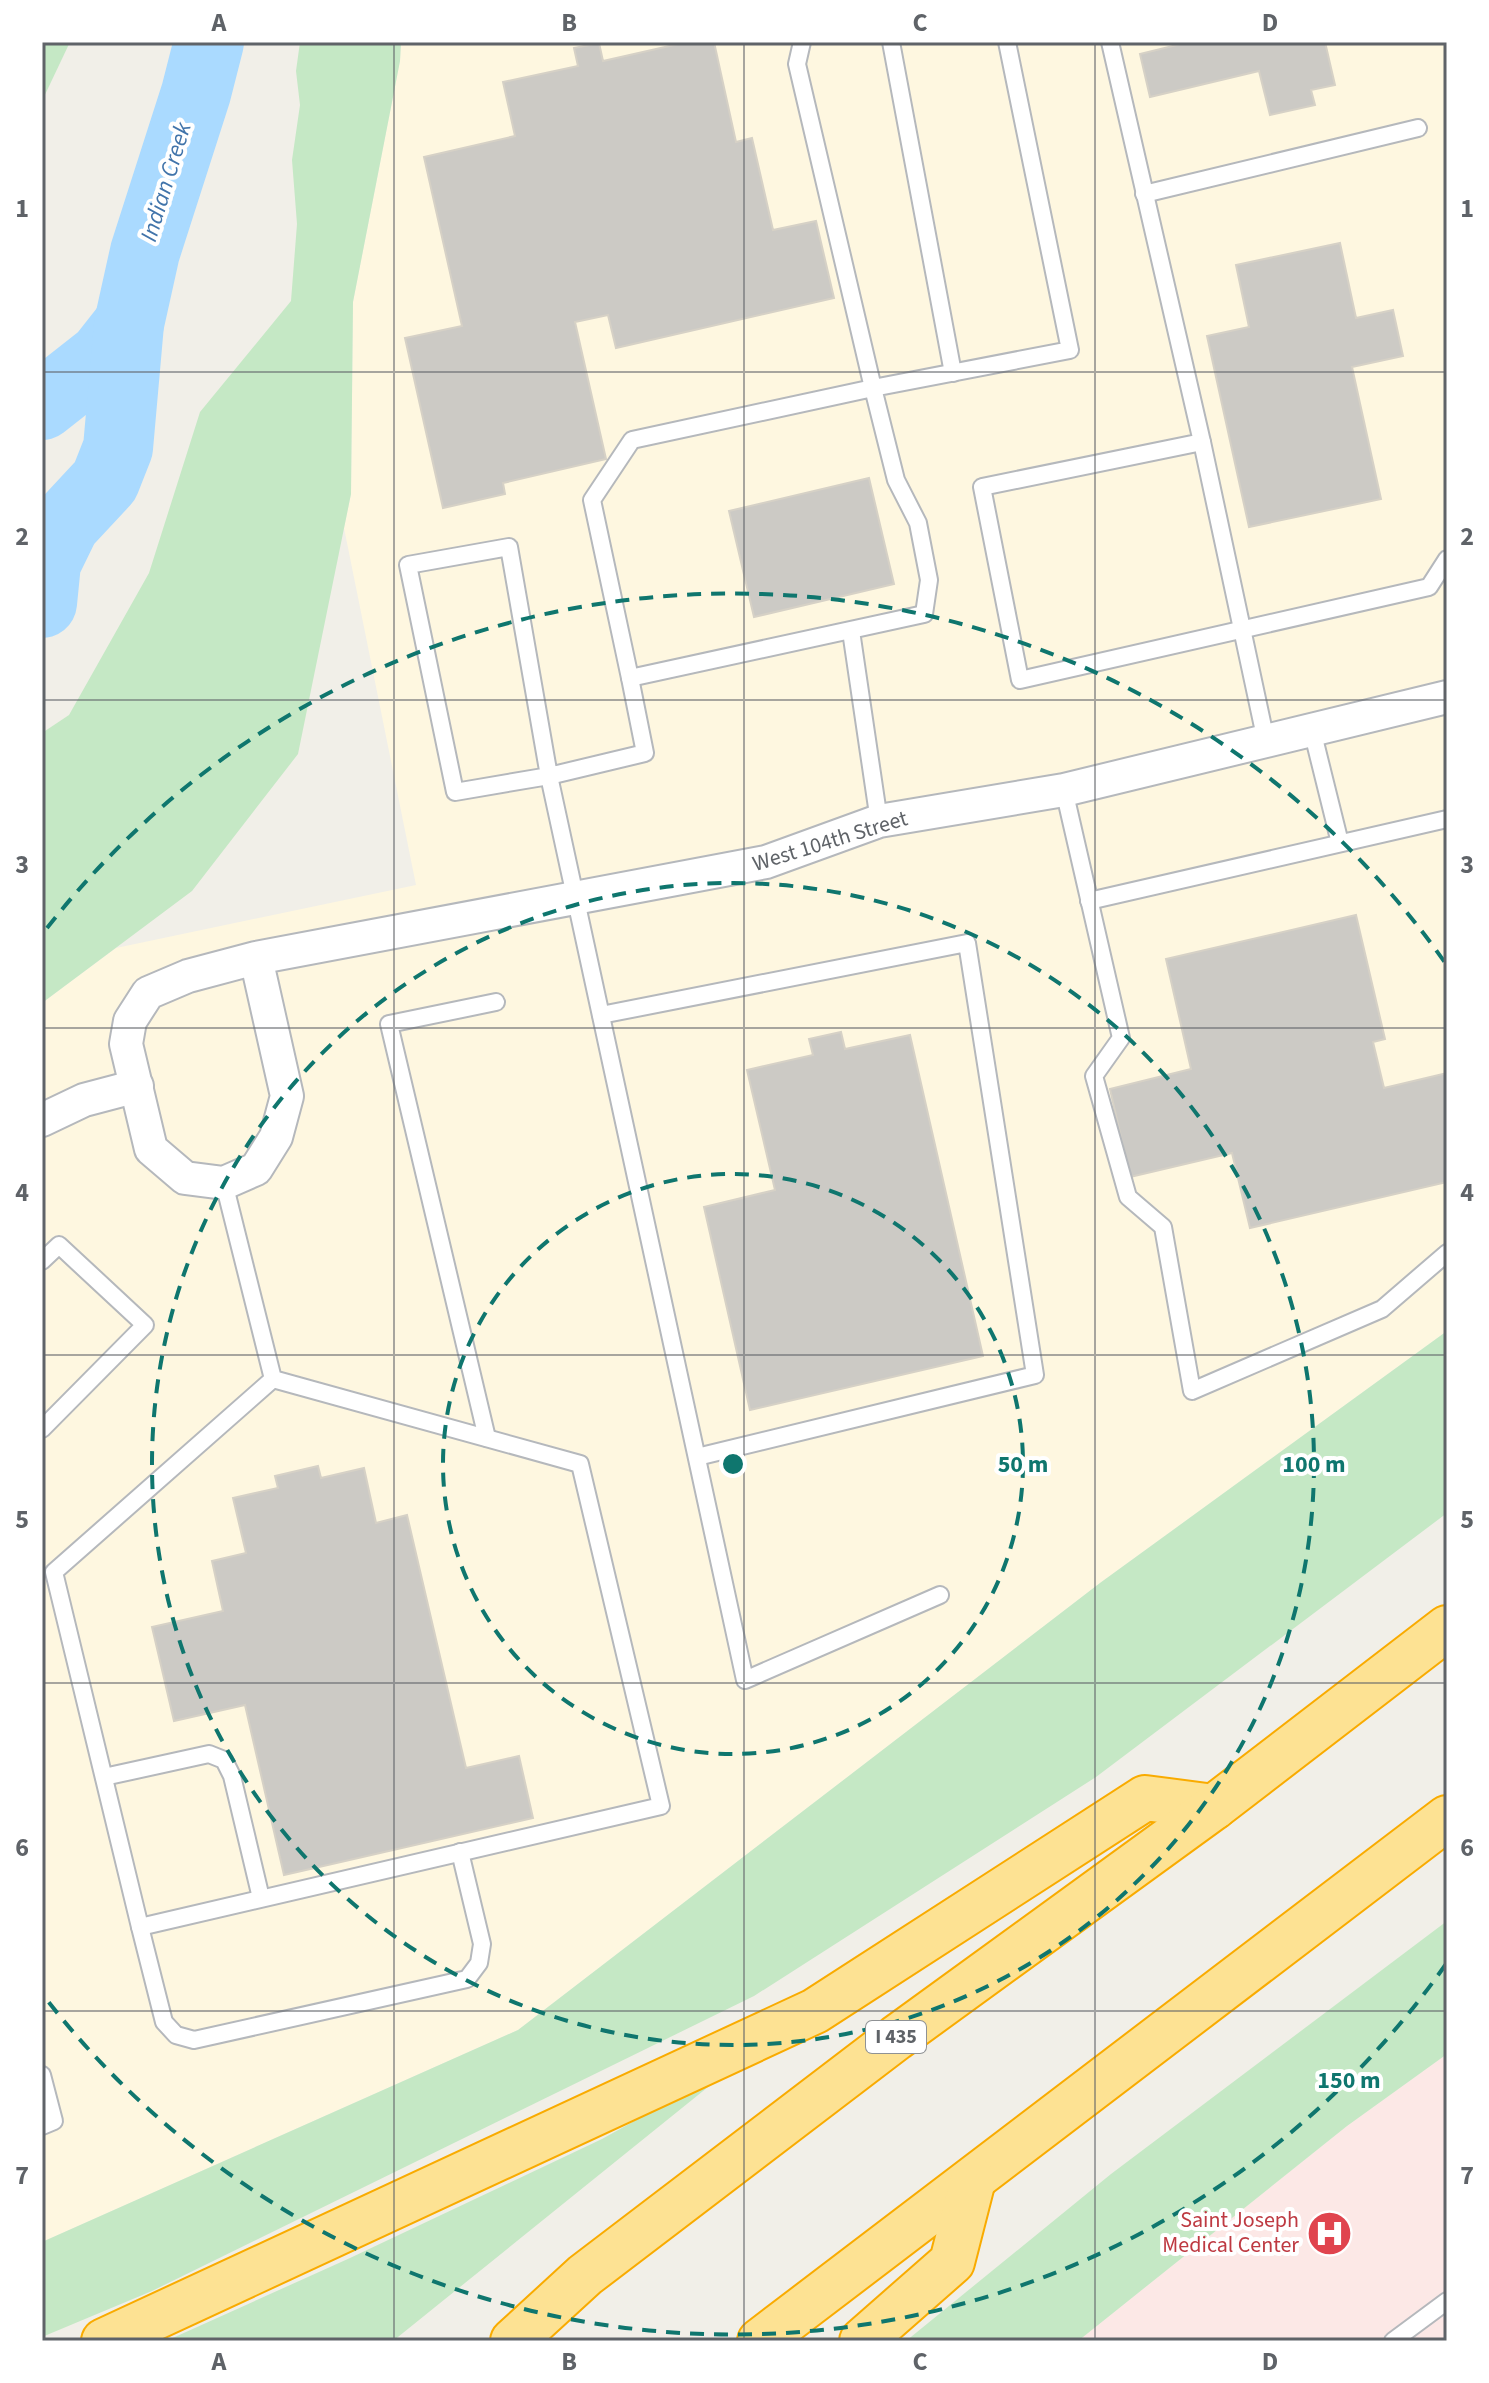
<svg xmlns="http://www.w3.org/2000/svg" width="1489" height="2383" viewBox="0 0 1489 2383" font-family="'Source Sans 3',sans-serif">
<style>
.commercial{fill:#fef7e0}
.medical{fill:#fce8e6}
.green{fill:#c5e8c5}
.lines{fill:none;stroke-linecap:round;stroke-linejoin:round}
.river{stroke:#aadaff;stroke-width:70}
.building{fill:#cccac5;stroke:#d6d1c6;stroke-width:2}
.lane-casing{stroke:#b5b8bc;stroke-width:20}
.street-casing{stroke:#b5b8bc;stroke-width:36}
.highway-casing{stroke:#f9ab00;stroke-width:48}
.lane{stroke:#fff;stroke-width:16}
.street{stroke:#fff;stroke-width:32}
.highway{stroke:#fde293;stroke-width:44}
.grid{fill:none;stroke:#5f6368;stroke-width:2;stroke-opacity:0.55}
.ring{fill:none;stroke:#0f766e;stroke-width:4;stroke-dasharray:14 10}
.labels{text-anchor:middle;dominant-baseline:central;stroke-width:8;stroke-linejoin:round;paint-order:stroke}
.shield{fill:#fff;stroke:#8f9295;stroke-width:2}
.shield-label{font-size:20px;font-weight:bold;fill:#5f6368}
.street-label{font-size:22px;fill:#5f6368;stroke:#fff}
.health-label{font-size:22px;fill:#be3a42;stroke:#fff;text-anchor:end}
.water-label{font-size:24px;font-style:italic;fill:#4174aa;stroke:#fff}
.centre{fill:#0f766e;stroke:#fff;stroke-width:4}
.ring-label{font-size:24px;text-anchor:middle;font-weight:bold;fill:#0f766e;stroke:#fff;stroke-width:8;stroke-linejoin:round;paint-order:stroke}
.neatline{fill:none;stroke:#5f6368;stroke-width:3}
.grid-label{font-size:26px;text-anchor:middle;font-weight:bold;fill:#5f6368}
</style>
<rect width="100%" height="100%" fill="#f1efe8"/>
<polygon class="commercial" points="401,42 1447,42 1447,1331 1100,1583 518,2030 42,2242 42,1003 116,948 416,885 344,528 351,494 353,302 400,61"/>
<polygon class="medical" points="1447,2054 1447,2341 1078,2341 1347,2126"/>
<g class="green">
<polygon points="42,42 70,42 42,101"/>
<polygon points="300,42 401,42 400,61 353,302 351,494 298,754 192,891 42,1003 42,733 69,715 149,573 200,412 291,301 297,224 292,160 300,105 296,71"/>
<polygon points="1447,1331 1447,1513 1096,1777 754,1996 152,2291 42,2337 42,2242 518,2030 1100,1583"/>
<polygon points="1447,1921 1447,2054 1347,2126 1078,2341 906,2341 1111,2174"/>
<polygon points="719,2074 713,2083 393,2341 166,2341 350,2258 602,2139"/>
</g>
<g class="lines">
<g class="river">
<polyline points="42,405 103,357 129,324"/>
<polyline points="42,603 46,563 65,524 105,481 118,448 129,324 145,252 196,93 209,42"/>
</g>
</g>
<g class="building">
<polygon points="687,42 714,42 736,142 752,138 773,230 816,221 834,298 616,348 608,315 575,322 606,459 503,483 505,494 443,508 405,338 462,326 424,157 515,136 503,82 578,66 574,48 599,43 603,61"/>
<polygon points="1189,42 1325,42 1335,85 1311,90 1315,105 1270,115 1259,71 1150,97 1140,54"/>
<polygon points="1340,243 1356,318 1393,310 1403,356 1352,367 1381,499 1249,527 1207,336 1249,327 1236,265"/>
<polygon points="869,478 894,584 754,617 729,511"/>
<polygon points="1356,915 1385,1039 1373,1042 1384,1088 1447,1073 1447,1182 1250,1228 1232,1153 1130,1177 1110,1089 1191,1069 1166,959"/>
<polygon points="841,1032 845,1049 910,1035 983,1356 750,1410 704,1207 775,1190 747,1070 813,1055 809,1039"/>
<polygon points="318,1466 321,1478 364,1468 376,1523 407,1515 466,1768 519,1756 533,1818 284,1875 245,1705 174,1721 152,1627 223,1611 212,1561 246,1553 233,1498 278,1488 275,1476"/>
</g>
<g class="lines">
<defs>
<g id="lane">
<polyline points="802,42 797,64 873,388 632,440 592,500 630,678 924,614 929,580 918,523 896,480 873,388 1070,350 1007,42"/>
<polyline points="891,42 953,373"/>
<polyline points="1110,42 1202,442 982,487 1020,680 1429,587 1447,559"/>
<polyline points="1144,194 1418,128"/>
<polyline points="1202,442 1266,741"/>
<polyline points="851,631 879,821"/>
<polyline points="630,678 645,753 549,776 455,792 408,565 509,547 549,776 745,1680 940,1595"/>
<polyline points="1312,730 1340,843"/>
<polyline points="1064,790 1121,1038 1094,1076 1128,1197 1163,1227 1192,1391 1382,1309 1447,1253"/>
<polyline points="1089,901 1447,819"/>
<polyline points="601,1015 967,943 1035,1375 697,1457"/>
<polyline points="224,1183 273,1379 580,1464 661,1806 140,1927 54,1572 273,1379"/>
<polyline points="42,1261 59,1245 145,1325 42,1429"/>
<polyline points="487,1438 389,1024 496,1002"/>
<polyline points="104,1777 209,1754 224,1760 232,1776 261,1898"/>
<polyline points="140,1927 164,2022 176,2035 194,2040 467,1979 479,1963 482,1944 460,1852"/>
<polyline points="42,2075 54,2121 42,2126"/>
<polyline points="1393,2341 1447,2301"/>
</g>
<g id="street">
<polyline points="256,958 287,1096 276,1137 256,1169 224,1183 185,1178 151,1149 126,1044 130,1021 148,993 188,976 256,958 766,862 879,821 1064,790 1447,697"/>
<polyline points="42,1120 84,1100 137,1086"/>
</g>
<g id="highway">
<polyline points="104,2341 815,2011 1145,1798 1214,1807"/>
<polyline points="513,2341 585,2275 896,2038 1214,1807 1447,1628"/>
<polyline points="760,2341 1447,1818"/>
<polyline points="862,2341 952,2262 973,2180"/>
</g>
</defs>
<use href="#lane" class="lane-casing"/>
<use href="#street" class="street-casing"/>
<use href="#highway" class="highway-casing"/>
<use href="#lane" class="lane"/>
<use href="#street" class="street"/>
<use href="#highway" class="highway"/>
</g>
<path class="grid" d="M394,42V2341M744,42V2341M1095,42V2341M42,372H1447M42,700H1447M42,1028H1447M42,1355H1447M42,1683H1447M42,2011H1447"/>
<g class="ring">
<circle cx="733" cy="1464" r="290"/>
<circle cx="733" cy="1464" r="581"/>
<path d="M1446 1964A871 871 0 0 1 47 2000M47 928A871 871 0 0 1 1446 964"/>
</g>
<defs>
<symbol id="hospital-disc" viewBox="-11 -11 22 22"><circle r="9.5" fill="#e0444e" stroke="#fff"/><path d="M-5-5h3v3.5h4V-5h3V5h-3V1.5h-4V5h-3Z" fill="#fff"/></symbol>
</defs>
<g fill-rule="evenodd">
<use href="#hospital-disc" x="1304" y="2208" width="51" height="51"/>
</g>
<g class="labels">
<rect class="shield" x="866" y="2021" width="60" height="32" rx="6"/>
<g class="shield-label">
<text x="896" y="2037">I 435</text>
</g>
<g class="street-label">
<text transform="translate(830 841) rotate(-17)">West 104th Street</text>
</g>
<g class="health-label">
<text x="1299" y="2220">Saint Joseph<tspan x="1299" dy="25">Medical Center</tspan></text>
</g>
<g class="water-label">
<text transform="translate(166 182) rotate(-73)">Indian Creek</text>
</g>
</g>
<circle cx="733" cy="1464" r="12" class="centre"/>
<g class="ring-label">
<text x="1023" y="1472">50 m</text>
<text x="1314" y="1472">100 m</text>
<text x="1349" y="2088">150 m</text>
</g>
<rect width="1489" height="2383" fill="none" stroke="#ffffff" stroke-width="88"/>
<rect x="44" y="44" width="1401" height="2295" class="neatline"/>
<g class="grid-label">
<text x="219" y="31">A</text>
<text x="569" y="31">B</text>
<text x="920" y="31">C</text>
<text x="1270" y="31">D</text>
<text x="22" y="217">1</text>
<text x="1467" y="217">1</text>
<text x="22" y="545">2</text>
<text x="1467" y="545">2</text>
<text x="22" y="873">3</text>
<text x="1467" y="873">3</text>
<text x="22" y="1201">4</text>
<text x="1467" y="1201">4</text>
<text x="22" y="1528">5</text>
<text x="1467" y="1528">5</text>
<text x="22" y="1856">6</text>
<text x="1467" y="1856">6</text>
<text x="22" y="2184">7</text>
<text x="1467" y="2184">7</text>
<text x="219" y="2370">A</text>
<text x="569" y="2370">B</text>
<text x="920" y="2370">C</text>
<text x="1270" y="2370">D</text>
</g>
</svg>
